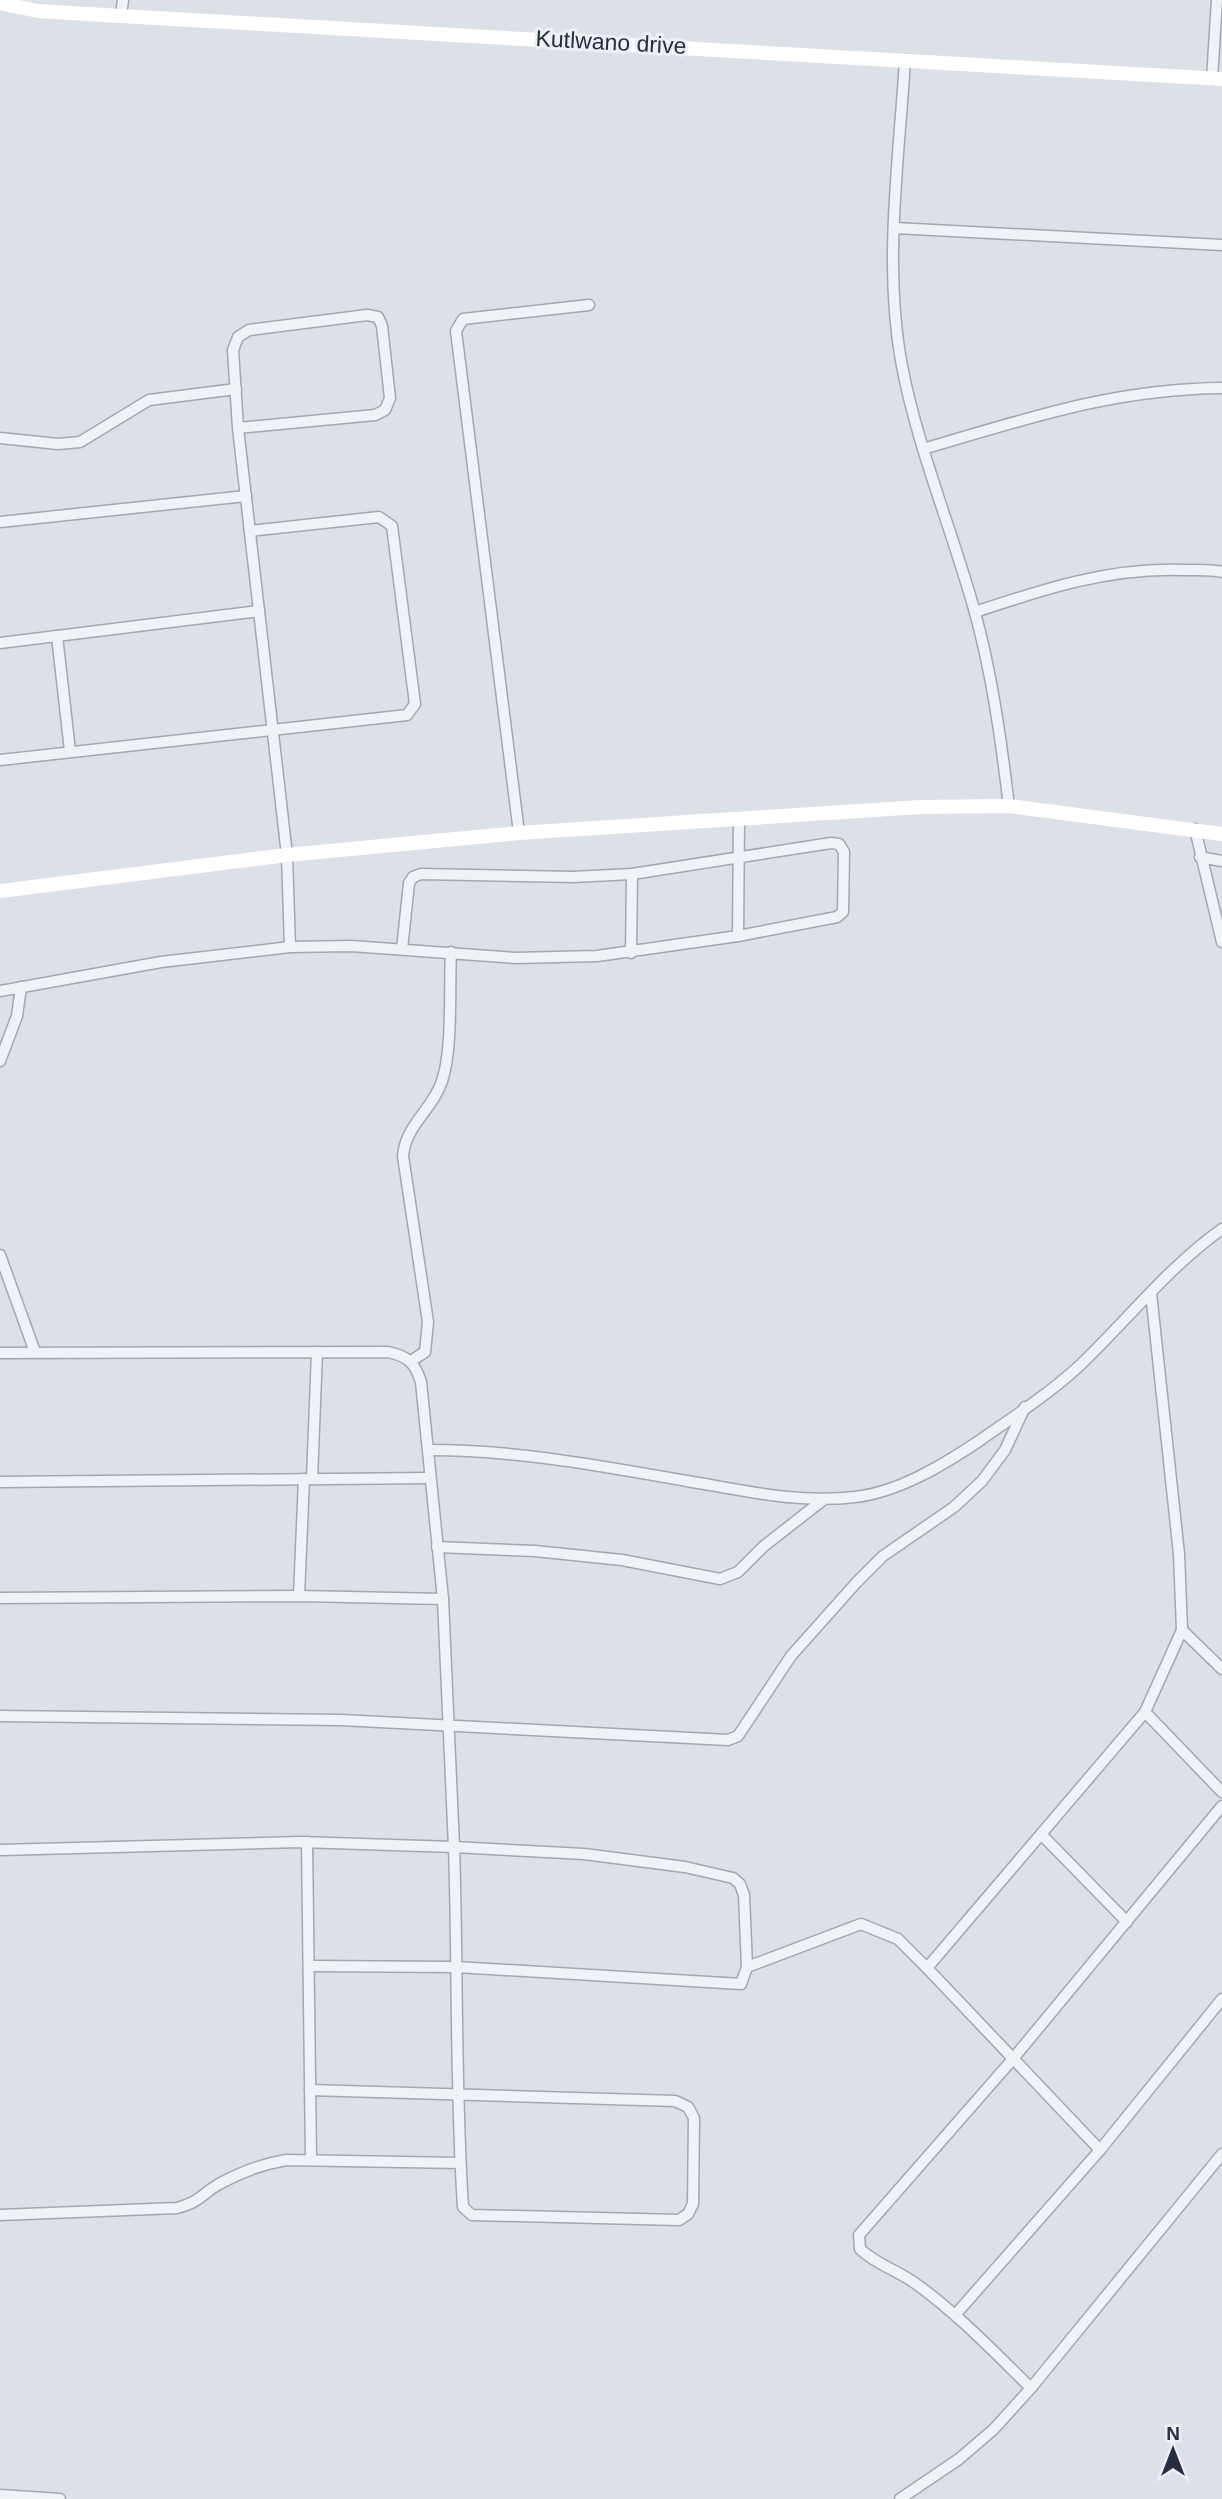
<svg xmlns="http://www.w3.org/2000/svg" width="1222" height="2499" viewBox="0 0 1222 2499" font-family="Arial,sans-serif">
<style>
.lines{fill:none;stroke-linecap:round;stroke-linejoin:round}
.street-casing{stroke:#a1a8b1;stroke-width:13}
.street{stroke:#eff2f6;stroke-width:10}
.secondary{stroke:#fff;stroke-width:14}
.labels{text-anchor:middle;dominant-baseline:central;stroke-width:6;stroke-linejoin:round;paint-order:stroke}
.street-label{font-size:23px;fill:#252f3f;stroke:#ecf0f5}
</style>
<rect width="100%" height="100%" fill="#dce1e7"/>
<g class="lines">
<defs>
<g id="street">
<polyline points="121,16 123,0"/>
<path d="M905,60C899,160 883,266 902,366C918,449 951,527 974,609C992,673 1001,740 1009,806"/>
<polyline points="1212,79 1217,0"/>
<polyline points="895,228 1222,245"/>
<polyline points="238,428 375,415 385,410 390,398 382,326 378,317 367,315 249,330 238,337 233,350 238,428 287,855 290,947"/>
<polyline points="0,438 58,444 80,442 149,400 236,389"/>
<path d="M923,449C1026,419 1112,389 1222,388"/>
<polyline points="0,522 246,496"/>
<path d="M975,612C1044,589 1110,567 1184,570C1197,570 1210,569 1222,572"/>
<polyline points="57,636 70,751"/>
<polyline points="0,643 259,611"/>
<polyline points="0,760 407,715 415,704 392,526 379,517 250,531"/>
<polyline points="1195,829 1222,942"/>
<polyline points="519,833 456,331 463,319 589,305"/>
<polyline points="1200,857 1222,861"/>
<polyline points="738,936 739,818"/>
<polyline points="631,953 632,874"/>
<polyline points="0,991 161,962 290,947 351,946 516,958 597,956 738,936 837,917 843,912 844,852 839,844 831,843 632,874 573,877 421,874 413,877 409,883 402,949"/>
<polyline points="0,1061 17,1016 21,987"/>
<polyline points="0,1255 35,1352"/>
<polyline points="1151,1293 1179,1554 1182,1630 1145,1712 1222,1792"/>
<path d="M0,1353L388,1352C408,1356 415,1363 421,1382L443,1599L454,1847L300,1842L0,1850"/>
<path d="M411,1361L425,1352L428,1322L403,1156C405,1126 433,1109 442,1081C453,1049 449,987 451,952"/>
<path d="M429,1450C517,1450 601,1466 687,1481C741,1490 799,1504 855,1497C899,1492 943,1465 979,1441C1012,1418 1047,1395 1077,1368C1126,1322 1167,1268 1222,1229"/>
<polyline points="312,1479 317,1352"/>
<polyline points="0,1482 430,1478"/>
<polyline points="437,1547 535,1551 622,1560 720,1579 738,1572 764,1546 823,1500"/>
<polyline points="299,1596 304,1479"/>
<polyline points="0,1598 299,1596 443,1599"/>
<polyline points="1182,1630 1222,1669"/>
<polyline points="0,1716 341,1720 728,1740 738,1736 791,1656 856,1583 883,1556 954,1507 982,1481 1005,1450 1025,1407"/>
<polyline points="1041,1834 1127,1922"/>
<polyline points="307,1842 311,2159"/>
<path d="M309,1966L456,1967L741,1984L747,1967L744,1895L740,1884L733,1878L685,1867L584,1854L454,1847C458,1967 455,2087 463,2207L472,2215L679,2220L688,2214L693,2204L694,2118L688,2107L675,2101L310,2090"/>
<polyline points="747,1967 861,1924 898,1939 927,1968"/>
<polyline points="1100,2150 927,1968 1145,1712"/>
<path d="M0,2215L177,2208C202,2201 200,2195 219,2184C241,2172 262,2164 286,2160L460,2163"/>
<polyline points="956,2314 1100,2150 1222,1999"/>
<path d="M1031,2388C995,2353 960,2316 919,2286C900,2271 878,2266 860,2249L859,2235L1012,2060L1222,1806"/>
<polyline points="0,2495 60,2499"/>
<polyline points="900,2499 959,2459 994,2429 1031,2388 1222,2154"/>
</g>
</defs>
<use href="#street" class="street-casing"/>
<use href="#street" class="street"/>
<g class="secondary">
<polyline points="0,3 38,11 121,16 1222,79"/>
<polyline points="0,891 287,855 519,833 920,807 1009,806 1222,834"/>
</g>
</g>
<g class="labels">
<g class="street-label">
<text transform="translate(611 42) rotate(3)">Kutlwano drive</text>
</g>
</g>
<g transform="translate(1173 2450)" stroke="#ecf0f5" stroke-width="5" paint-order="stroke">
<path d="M0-5L12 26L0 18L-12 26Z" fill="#252f3f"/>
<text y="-10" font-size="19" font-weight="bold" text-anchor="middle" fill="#252f3f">N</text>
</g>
</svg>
